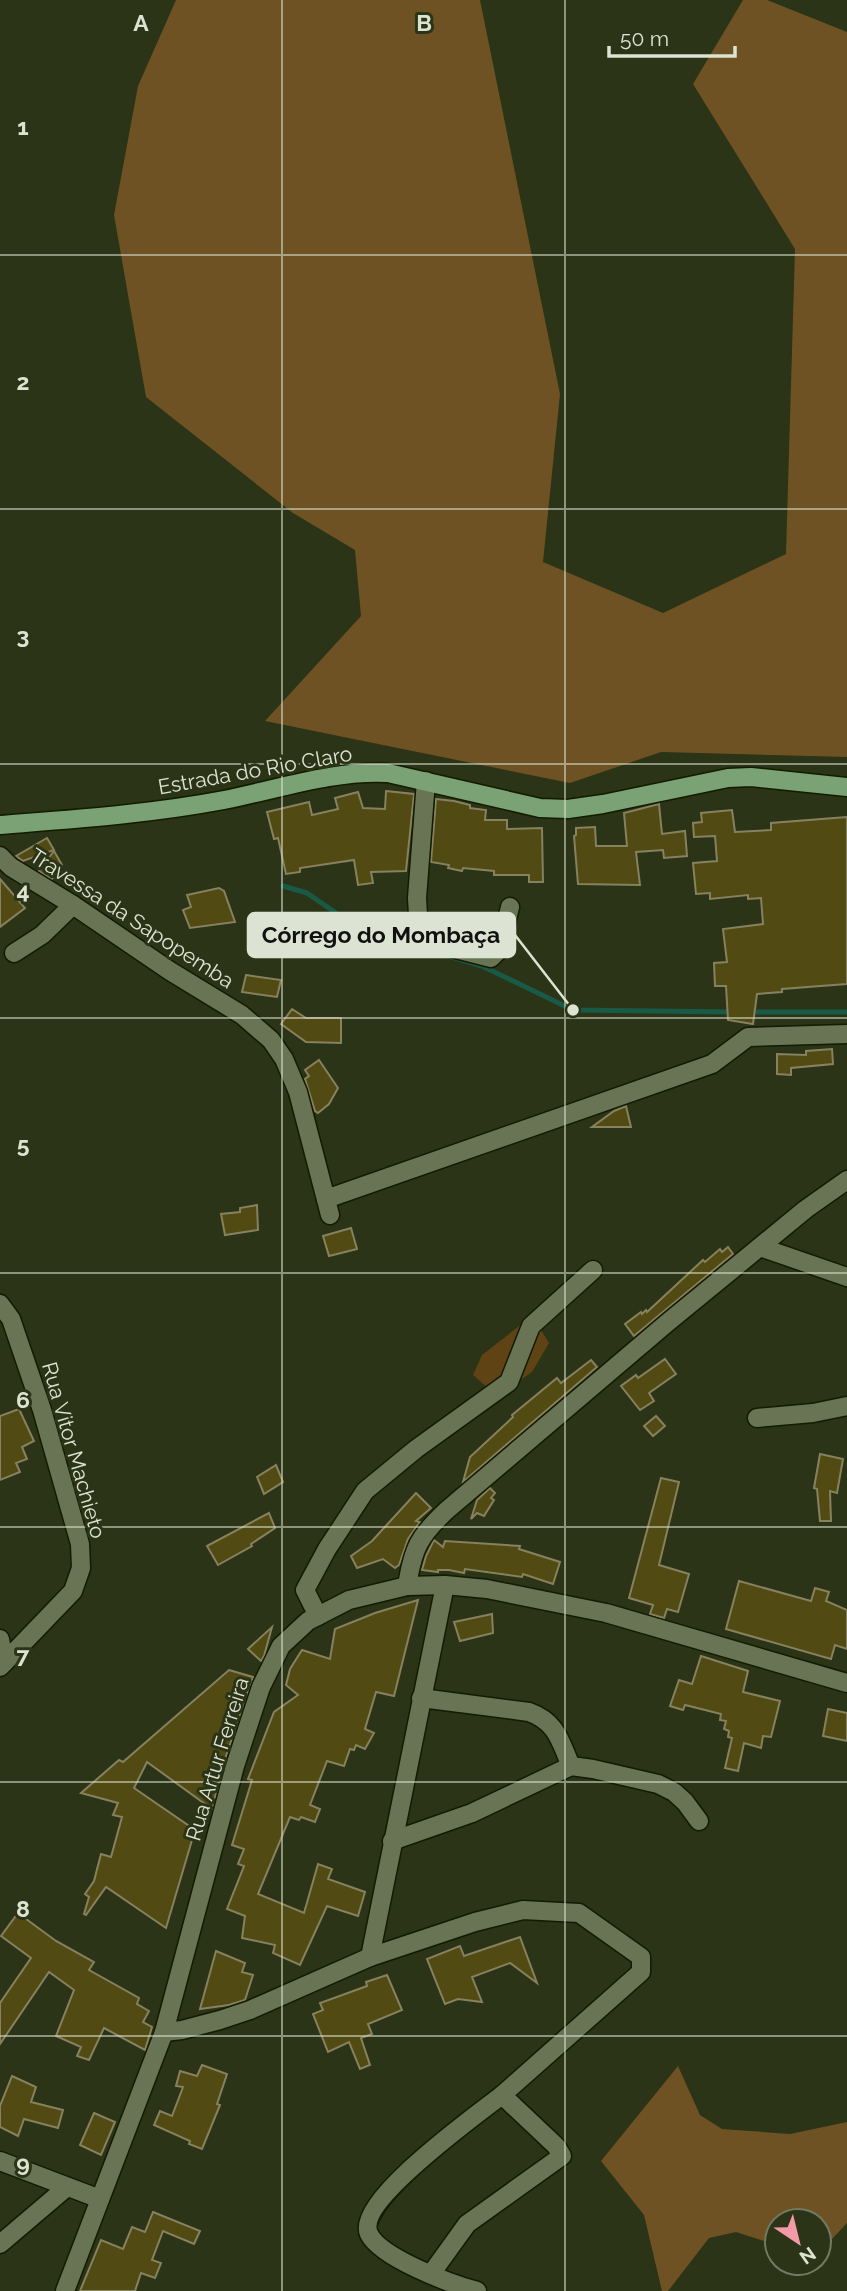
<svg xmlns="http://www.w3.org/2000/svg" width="847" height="2291" viewBox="0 0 847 2291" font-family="Raleway,sans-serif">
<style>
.green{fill:#5f4314}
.forest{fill:#6e5223}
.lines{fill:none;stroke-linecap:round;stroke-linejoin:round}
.stream{stroke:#195a46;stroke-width:5}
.building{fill:#524a13;stroke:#86815f;stroke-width:2}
.minor-casing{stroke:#131b01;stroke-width:21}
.major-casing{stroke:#131b01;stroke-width:21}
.minor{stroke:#697454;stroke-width:18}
.major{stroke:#7aa274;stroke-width:18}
.grid{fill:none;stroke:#dde3d2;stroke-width:2;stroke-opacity:0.55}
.labels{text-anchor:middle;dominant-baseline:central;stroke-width:6;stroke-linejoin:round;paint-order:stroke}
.street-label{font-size:21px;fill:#dde3d2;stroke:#2b3416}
.grid-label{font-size:23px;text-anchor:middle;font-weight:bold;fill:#dde3d2;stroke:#2b3416;stroke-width:6;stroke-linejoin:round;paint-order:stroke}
.leader{fill:none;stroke:#dde3d2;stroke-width:2.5}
.callout-dot{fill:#dde3d2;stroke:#2b3416;stroke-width:2.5}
.callout{fill:#dde3d2;stroke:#dde3d2;stroke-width:2.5}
.callout-label{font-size:23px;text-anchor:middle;font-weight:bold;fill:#111}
</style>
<rect width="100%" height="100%" fill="#2b3416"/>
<polygon class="green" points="532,1316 549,1343 532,1372 497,1396 473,1375 482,1355"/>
<g class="forest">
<polygon points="176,0 480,0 560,394 543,562 663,613 786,554 795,249 693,84 743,0 767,0 847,32 847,757 661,752 570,783 265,721 361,616 355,550 293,513 146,397 114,215 138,86"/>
<polygon points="678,2066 700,2115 722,2129 790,2134 847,2122 847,2223 819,2253 819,2221 777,2221 777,2245 736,2232 709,2238 668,2291 662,2291 644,2215 601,2161"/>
</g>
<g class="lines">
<g class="stream">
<polyline points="283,886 307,893 359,929 482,966 573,1010 735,1012"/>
<polyline points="748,1012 847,1012"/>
</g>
</g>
<g class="building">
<polygon points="386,791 414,794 406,871 371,872 373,883 358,885 354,860 300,868 300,872 286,874 278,838 274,839 267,812 309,802 312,815 338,809 335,798 358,792 363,808 385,809"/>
<polygon points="436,799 454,801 470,805 470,808 486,810 485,820 507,820 507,829 542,828 543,882 529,882 529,875 494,875 494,871 463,868 462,871 448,868 449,865 431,862"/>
<polygon points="659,804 662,834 685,831 687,856 664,858 663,850 636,852 640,885 578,884 574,836 576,835 576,828 595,827 596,846 627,846 624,813"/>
<polygon points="732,810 735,832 771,830 771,823 847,817 847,984 782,989 782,992 757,994 753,1024 728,1020 726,986 715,986 714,963 727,962 723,929 763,924 761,898 748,899 748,895 710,899 710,893 696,894 693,863 717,861 715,836 694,837 693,823 702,822 701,813"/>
<polygon points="47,838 54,850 23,861 16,856"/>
<polygon points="54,851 62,865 52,879 39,871"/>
<polygon points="0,879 25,908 0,927"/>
<polygon points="219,888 224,891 235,922 190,928 183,910 191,907 187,895"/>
<polygon points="246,975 281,980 277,997 242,992"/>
<polygon points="292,1009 306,1018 341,1018 341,1043 306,1042 281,1024"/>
<polygon points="832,1049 833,1064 791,1068 791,1075 777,1074 777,1054 806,1055 806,1051"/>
<polygon points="319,1060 338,1088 329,1104 318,1113 315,1111 305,1079 309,1076 305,1070"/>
<polygon points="626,1106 631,1127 592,1127 614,1111"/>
<polygon points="257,1205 258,1230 225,1235 221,1214 240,1212 240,1208"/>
<polygon points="351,1228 357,1249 329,1256 323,1236"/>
<polygon points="728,1247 733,1254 634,1336 625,1324 641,1312 642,1314 646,1310 647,1312 703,1260 705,1262 720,1249 722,1252"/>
<polygon points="665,1359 676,1374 649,1393 654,1401 640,1410 621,1386 636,1375 638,1378"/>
<polygon points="591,1360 597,1367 463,1482 470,1457 513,1417 512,1415 557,1378 561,1383"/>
<polygon points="19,1409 34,1441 22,1447 27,1459 16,1463 20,1472 0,1480 0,1416"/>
<polygon points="656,1416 665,1426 653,1436 644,1426"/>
<polygon points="820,1454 843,1459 837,1493 830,1491 831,1521 820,1521 817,1489 814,1488"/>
<polygon points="276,1465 283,1482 264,1494 257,1477"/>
<polygon points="661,1478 679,1482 659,1565 689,1574 678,1612 667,1609 664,1618 650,1614 653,1605 629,1598"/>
<polygon points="490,1488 495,1493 491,1498 494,1500 484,1516 477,1513 471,1519 477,1500"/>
<polygon points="416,1493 431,1508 416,1521 420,1522 408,1539 399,1565 395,1568 383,1559 357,1568 351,1556 372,1541"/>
<polygon points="269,1513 275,1528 251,1544 252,1546 218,1565 207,1546"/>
<polygon points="434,1540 443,1547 445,1541 520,1546 519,1549 560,1562 553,1584 523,1574 522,1577 465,1569 464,1573 449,1570 438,1570 438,1572 422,1570 426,1556"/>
<polygon points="739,1581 811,1601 815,1588 829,1592 826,1601 847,1610 847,1649 835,1645 831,1659 726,1629"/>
<polygon points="418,1600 394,1696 376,1692 365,1729 374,1733 365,1749 356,1745 354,1750 350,1749 344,1766 327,1761 310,1805 320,1809 315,1822 301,1817 299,1820 290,1817 258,1894 304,1913 318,1864 332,1869 328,1879 365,1892 358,1916 327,1906 300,1965 273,1953 275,1945 242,1938 245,1916 227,1909 244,1866 238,1864 244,1849 232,1845 252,1780 248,1779 274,1712 298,1695 286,1685 290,1669 302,1650 330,1659 335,1629 375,1613"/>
<polygon points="492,1614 493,1633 460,1641 454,1622"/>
<polygon points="272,1627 264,1656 261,1661 248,1649"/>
<polygon points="701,1656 748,1671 743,1692 780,1701 771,1737 763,1736 761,1748 744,1743 738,1771 725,1768 732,1738 728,1737 729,1731 724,1729 726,1721 720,1720 721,1714 685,1705 683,1710 670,1706 679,1680 692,1684"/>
<polygon points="229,1670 253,1677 224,1762 212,1809 147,1762 134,1788 195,1830 166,1928 106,1887 86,1915 84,1914 89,1897 85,1894 94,1881 101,1854 111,1857 122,1817 113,1815 118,1803 81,1793 119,1760 123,1762"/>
<polygon points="828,1709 847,1713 847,1741 823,1736"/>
<polygon points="18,1913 56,1941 94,1962 89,1970 139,1998 137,2004 149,2011 143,2022 152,2027 145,2050 104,2028 89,2060 77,2056 81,2047 56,2036 74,1990 49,1972 0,2044 0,2003 31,1958 1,1936"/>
<polygon points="520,1937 537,1983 510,1963 472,1977 482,2002 458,1999 445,2004 427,1959 460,1946 464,1956"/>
<polygon points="216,1951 245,1963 242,1972 253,1975 245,2000 229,2005 200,2009"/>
<polygon points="387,1975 402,2010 368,2024 372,2034 361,2038 370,2065 360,2069 349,2042 328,2052 313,2014 323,2010 320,2003 367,1986 366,1982"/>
<polygon points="202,2065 227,2074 217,2104 220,2105 202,2149 189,2144 190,2141 154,2125 160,2111 172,2116 183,2087 176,2086 180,2071 197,2076"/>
<polygon points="12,2076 36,2087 31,2102 63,2110 58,2128 24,2119 18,2136 0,2127 0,2106"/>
<polygon points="94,2113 115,2122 101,2155 80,2145"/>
<polygon points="153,2212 200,2231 194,2244 163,2231 152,2260 161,2263 155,2278 141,2273 135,2291 80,2291 101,2240 123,2249 132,2227 145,2232"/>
</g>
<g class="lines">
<defs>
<g id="minor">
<polyline points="426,781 417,898 419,931 432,943 491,958 500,949 510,907"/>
<polyline points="0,856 11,867 73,905 170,971 242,1015 271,1040 284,1059 298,1092 330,1215"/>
<polyline points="14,953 42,935 73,905"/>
<polyline points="326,1199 712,1064 748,1037 847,1034"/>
<polyline points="760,1247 847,1277"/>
<polyline points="0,1304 11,1319 42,1410 80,1544 81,1568 73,1591 0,1667"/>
<polyline points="757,1418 813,1413 847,1406"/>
<path d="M407,1586C413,1548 419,1536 447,1510L667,1323L806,1209L847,1180"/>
<polyline points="318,1616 305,1590 327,1549 365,1491 416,1449 509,1382 531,1326 593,1270"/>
<polyline points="0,1639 4,1663"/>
<path d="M421,1698L529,1712C557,1722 560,1741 571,1766"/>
<polyline points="392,1841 472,1813 571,1766 593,1769 658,1784 674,1792 685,1802 699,1821"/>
<polyline points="370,1957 445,1585"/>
<polyline points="164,2032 182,2030 220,2020 250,2010 370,1957 475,1922 523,1910 579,1913 641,1957 641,1972 502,2095 556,2146 562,2156 467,2224 431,2274"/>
<polyline points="0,2161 100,2199"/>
<polyline points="0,2244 67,2187"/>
<polyline points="65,2291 164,2032 235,1766 261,1687 281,1646 308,1621 349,1600 407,1586 445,1585 487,1589 606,1613 847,1683"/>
<path d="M477,2291C451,2284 381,2258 369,2234C354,2202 478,2114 502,2095"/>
</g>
<path id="major" d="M0,825C75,819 150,814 224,800C279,789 333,770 388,773L540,808L568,809L603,804L728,778L751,777L847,787"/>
</defs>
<use href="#minor" class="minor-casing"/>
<use href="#major" class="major-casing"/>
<use href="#minor" class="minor"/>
<use href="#major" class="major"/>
</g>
<path class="grid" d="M282,0V2291M565,0V2291M0,255H847M0,509H847M0,764H847M0,1018H847M0,1273H847M0,1527H847M0,1782H847M0,2036H847"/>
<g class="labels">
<g class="street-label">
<text transform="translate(255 770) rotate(-10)">Estrada do Rio Claro</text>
<text transform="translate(132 918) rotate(33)">Travessa da Sapopemba</text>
<text transform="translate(74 1450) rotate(74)">Rua Vitor Machieto</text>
<text transform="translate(217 1759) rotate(-73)">Rua Artur Ferreira</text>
</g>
</g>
<g class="grid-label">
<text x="141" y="31">A</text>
<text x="424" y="31">B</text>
<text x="23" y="135">1</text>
<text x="23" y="390">2</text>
<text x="23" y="644">3</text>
<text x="23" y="899">4</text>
<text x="23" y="1153">5</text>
<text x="23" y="1408">6</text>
<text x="23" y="1663">7</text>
<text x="23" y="1917">8</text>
<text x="23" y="2172">9</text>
</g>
<path class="leader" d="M573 1010L515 935"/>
<circle class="callout-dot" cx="573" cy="1010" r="7"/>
<rect class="callout" x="248" y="913" width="267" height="44" rx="7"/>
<g class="callout-label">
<text x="381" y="943">Córrego do Mombaça</text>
</g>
<g transform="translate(798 2242) rotate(145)"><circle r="33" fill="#2b3416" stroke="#727a61" stroke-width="2"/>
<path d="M0-5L12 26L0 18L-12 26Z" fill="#f39aa9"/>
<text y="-10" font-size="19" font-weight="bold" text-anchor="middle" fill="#dde3d2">N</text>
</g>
<path d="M609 46v10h126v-10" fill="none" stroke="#dde3d2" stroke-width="3.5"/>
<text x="620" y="46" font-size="21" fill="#dde3d2" stroke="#2b3416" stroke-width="5" paint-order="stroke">50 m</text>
</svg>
